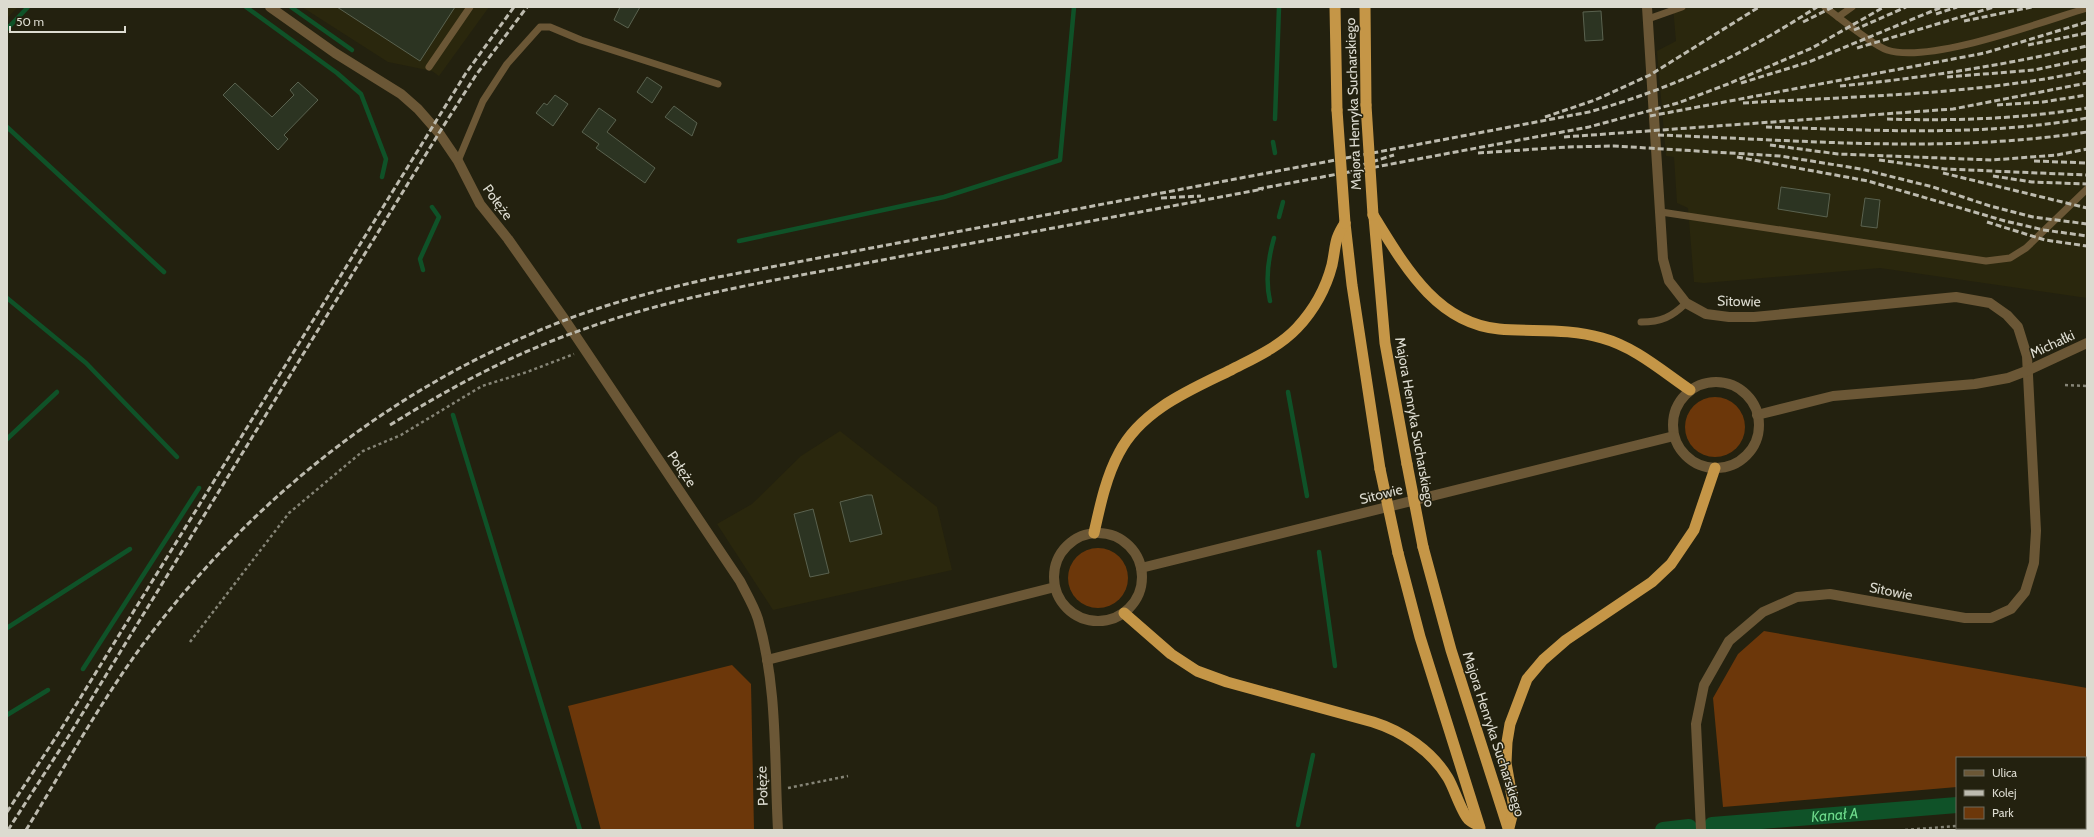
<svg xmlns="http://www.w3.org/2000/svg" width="2094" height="837" viewBox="0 0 2094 837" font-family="Cabin,sans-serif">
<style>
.built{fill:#2a270d}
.green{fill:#6c370a}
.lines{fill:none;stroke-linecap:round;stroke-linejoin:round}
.stream{stroke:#0f5228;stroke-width:4.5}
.canal{stroke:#0f5228;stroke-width:16}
.building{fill:#2c3422;stroke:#5a624f}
.path{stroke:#868577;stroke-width:2.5;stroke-dasharray:3 3;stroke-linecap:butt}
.service{stroke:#6b5736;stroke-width:7}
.minor{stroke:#6b5736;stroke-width:10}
.tertiary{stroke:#6b5736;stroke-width:10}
.trunk{stroke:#c59647;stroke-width:11}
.rail{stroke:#bdbbaf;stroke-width:3;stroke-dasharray:6 3;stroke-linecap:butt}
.trunk-bridge{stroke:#c59647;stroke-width:11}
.labels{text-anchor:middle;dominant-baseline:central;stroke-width:3;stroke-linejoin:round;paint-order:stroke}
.street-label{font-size:14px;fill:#dcdbd0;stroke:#23210f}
.water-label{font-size:15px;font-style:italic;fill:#6edb8c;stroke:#23210f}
</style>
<rect width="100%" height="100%" fill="#23210f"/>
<g class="built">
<polygon points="7,7 18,7 7,18"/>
<polygon points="302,7 489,7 439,76 432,71 388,62"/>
<polygon points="1673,7 2087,7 2087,298 1880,268 1704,283 1694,282 1688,208 1677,203 1674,157 1666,156 1657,51 1676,41"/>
<polygon points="840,431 937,507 952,570 773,610 717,524 752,504 801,456"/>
</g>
<g class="green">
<circle cx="1715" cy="427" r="30"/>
<circle cx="1098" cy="578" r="30"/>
<polygon points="1764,631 2087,688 2087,776 2085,776 2085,758 1957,758 1957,787 1723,807 1713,698 1738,654"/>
<polygon points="732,665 751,684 754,830 601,830 568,706"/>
</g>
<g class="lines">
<g class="stream">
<polyline points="246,7 337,73 361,94 386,159 382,177"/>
<polyline points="291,7 352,50"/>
<polyline points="7,29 28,7"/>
<polyline points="1275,119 1279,7"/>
<polyline points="7,127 164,272"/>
<polyline points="1273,142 1275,153"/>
<polyline points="1279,217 1283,202"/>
<polyline points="739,241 944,197 1060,160 1074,7"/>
<polyline points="423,270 420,259 439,217 432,207"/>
<polyline points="7,298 86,363 177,457"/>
<path d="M1270,301C1265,280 1268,259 1274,238"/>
<polyline points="1288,392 1307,496"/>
<polyline points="453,415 580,830"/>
<polyline points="7,439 57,392"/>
<polyline points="1319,552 1335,666"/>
<polyline points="7,628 130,549"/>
<polyline points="83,669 199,488"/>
<polyline points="7,715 48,690"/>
<polyline points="1298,825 1313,755"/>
</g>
<g class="canal">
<polyline points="2085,795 2087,795"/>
<path id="s1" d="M1712,825L1957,805"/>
<polyline points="1663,830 1689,827"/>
</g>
</g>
<g class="building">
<polygon points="337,7 455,7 420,61"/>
<polygon points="620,7 640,7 628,28 614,20"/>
<polygon points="1601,11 1603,40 1585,41 1583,12"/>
<polygon points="647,77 662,87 652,103 637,92"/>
<polygon points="298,82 318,100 284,135 288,139 278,150 223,95 235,83 272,117 294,95 290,90"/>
<polygon points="555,95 568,104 553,126 536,113 544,103 547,105"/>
<polygon points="674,106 697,123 692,136 665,117"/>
<polygon points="599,108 616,120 607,132 655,168 645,183 596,148 599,144 582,132"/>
<polygon points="1781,187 1830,194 1827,217 1778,209"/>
<polygon points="1865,198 1880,200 1877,228 1861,226"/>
<polygon points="867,495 872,495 882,534 850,542 840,502"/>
<polygon points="813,509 829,573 810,577 794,514"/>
</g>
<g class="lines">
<g class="path">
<polyline points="2065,385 2087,386"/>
<polyline points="190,642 289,513 363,451 401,435 482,386 527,372 574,354"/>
<polyline points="788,788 848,776"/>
<polyline points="2085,817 2087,817"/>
<polyline points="1905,830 1957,826"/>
</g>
<g class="service">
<path d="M1825,7C1838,17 1874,46 1887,50C1930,64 2041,22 2087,8"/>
<polyline points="1838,17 1852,7"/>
<polyline points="1648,19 1682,7"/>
<polyline points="429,67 470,7"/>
<polyline points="458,161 483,101 507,64 540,27 550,27 581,40 718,84"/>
<polyline points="1661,212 1986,261 2010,258 2026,248 2087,189"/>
<path d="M1641,322C1661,322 1672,317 1686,303"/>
</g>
<g class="minor">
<path d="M270,7L335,53L401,94L418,109L439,133L458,161L480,204L508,239L565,320L740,581C746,593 754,606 758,619C778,688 774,759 778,830"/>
<polyline points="1647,7 1663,259 1669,281 1686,303 1706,314 1729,317 1754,317 1956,297 1990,303 2007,315 2018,327 2027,356 2036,531 2034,563 2025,592 2011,609 1991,618 1965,618 1830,594 1797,597 1763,612 1729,641 1704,685 1696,724 1701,830"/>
<polyline points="767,660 1055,587"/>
</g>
<g class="tertiary">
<circle cx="1716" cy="425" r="43"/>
<polyline points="1757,415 1833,396 1975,384 2008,378 2029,370 2087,343"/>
<circle cx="1098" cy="577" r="44"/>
<polyline points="1141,568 1674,436"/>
</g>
<g class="trunk">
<polyline points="1335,7 1337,110"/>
<polyline points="1365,7 1366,105"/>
<path d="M1373,215C1403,263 1435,323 1499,329C1533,332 1568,328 1602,338C1635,347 1662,371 1690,390"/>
<polyline points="1374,217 1385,343 1407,464"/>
<polyline points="1345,223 1352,285 1380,469"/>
<path d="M1094,533C1100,506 1106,477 1119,453C1141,410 1190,390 1231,370C1254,358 1279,347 1297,328C1313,311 1326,288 1332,265C1336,246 1334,239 1345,223"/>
<polyline points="1423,547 1451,650 1508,828"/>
<polyline points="1398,553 1420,637 1480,828"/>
<path d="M1124,613L1171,654L1197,671L1227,682L1373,722C1402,731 1432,751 1448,778C1454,788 1461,811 1468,819C1471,822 1476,824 1479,826"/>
<polyline points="1509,828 1514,808 1506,763 1507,742 1510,724 1527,679 1543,660 1566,640 1652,582 1671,564 1694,530 1715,468"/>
</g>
<g class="rail">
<polyline points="1936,14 1957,7"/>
<polyline points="1964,21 2032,7"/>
<polyline points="1803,22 1833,7"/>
<polyline points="1854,30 1906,7"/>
<polyline points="2028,45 2087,33"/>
<polyline points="1857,48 1994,7"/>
<polyline points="1947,77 2034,70 2087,59"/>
<polyline points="1741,83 1809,62 1942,7"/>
<path d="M1840,86C1923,78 2006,65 2087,46"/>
<path d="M1743,103C1858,96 1974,95 2087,71"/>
<polyline points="1997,105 2043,102 2087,95"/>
<polyline points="1650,116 1985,53 2087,22"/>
<polyline points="1545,117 1595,100 1650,75 1759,7"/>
<path d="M1887,119C1955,121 2020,119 2087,108"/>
<path d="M1766,127C1873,130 1982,137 2087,118"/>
<path d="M1658,135C1801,140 1945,154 2087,132"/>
<polyline points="1564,137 1953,109 2087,83"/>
<polyline points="1770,145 1838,154 1992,160 2057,155 2087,149"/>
<polyline points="1478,153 1567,147 1614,146 1780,156 1861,169 1933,187 1990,206 2033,217 2087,224"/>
<polyline points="1737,157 1868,181 2005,221 2044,230 2087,236"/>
<polyline points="1879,160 1945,169 2087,175"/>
<polyline points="2034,161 2087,163"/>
<polyline points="1355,167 1394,155"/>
<polyline points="1943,173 2087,208"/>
<polyline points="1993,176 2032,182 2087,184"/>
<polyline points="1258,189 1589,127 1678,103 1728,84 1812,48 1884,7"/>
<polyline points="1161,198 1201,196"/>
<polyline points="1987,222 2045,240 2087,246"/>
<path d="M390,425C448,389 509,356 573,333C678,294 789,278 898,257C1020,234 1141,212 1263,189"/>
<polyline points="7,812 58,734 433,126 466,73 514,7"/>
<polyline points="8,830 68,737 439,133 476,75 527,7"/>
<path d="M26,830C69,760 109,686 160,622C260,495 388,393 538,331C594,307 653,291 713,278L1589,112C1675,88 1742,55 1817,7"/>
</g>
<g class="trunk-bridge">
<polyline points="1366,105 1373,215"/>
<polyline points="1337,110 1345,223"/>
<polyline points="1407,464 1423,547"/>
<polyline points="1380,469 1398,553"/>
</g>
</g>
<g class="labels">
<g class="street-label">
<text transform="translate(1353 104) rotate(-92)">Majora Henryka Sucharskiego</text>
<text transform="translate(498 202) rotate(54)">Połęże</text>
<text transform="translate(1739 301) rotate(1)">Sitowie</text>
<text transform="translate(2052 344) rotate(-25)">Michałki</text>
<text transform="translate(1415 422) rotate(80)">Majora Henryka Sucharskiego</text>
<text transform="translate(682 469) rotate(56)">Połęże</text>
<text transform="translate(1381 494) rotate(-14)">Sitowie</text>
<text transform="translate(1891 591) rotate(11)">Sitowie</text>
<text transform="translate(1494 734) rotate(72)">Majora Henryka Sucharskiego</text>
<text transform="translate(762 786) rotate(-92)">Połęże</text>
</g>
<g class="water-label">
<text stroke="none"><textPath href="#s1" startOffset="123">Kanał A</textPath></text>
</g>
</g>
<rect width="2094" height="837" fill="none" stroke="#dcdbd0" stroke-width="16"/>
<rect x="1956" y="757" width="130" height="72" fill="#23210f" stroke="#6d6b5c"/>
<rect x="1964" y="770" width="20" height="6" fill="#6b5736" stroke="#6d6b5c"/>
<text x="1992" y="777" font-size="12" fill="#dcdbd0">Ulica</text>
<rect x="1964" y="790" width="20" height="6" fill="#bdbbaf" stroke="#6d6b5c"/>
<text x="1992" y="797" font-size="12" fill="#dcdbd0">Kolej</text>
<rect x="1964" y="807" width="20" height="12" fill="#6c370a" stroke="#6d6b5c"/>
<text x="1992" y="817" font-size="12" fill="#dcdbd0">Park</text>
<path d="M10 26v6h115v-6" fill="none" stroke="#dcdbd0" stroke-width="2"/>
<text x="16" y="26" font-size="12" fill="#dcdbd0" stroke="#23210f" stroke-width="3" paint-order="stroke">50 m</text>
</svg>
